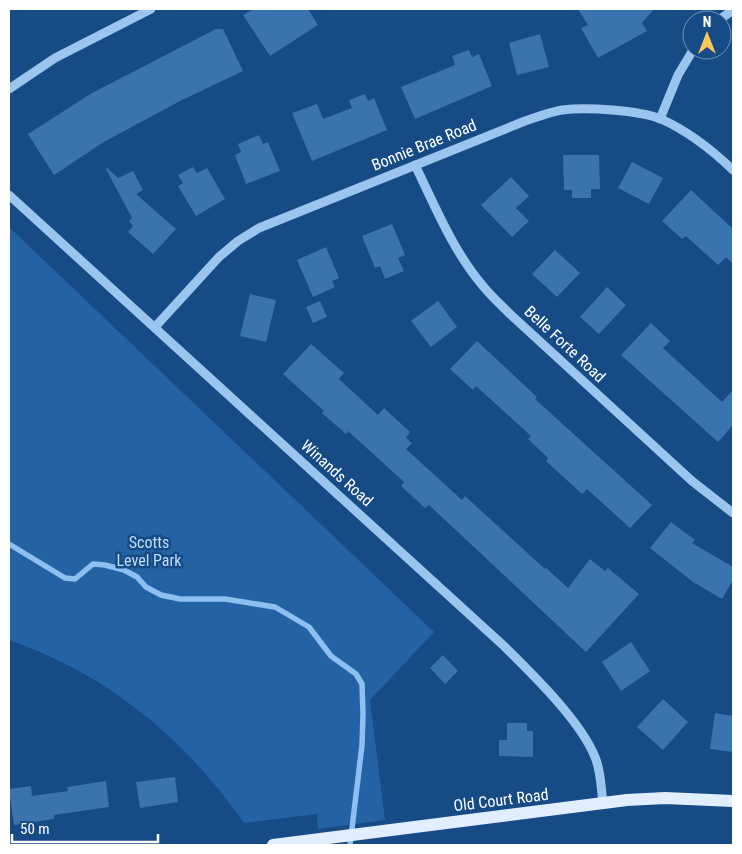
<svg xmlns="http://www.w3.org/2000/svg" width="742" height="854" viewBox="0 0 742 854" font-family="'Roboto Condensed',sans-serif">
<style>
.green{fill:#2463a3}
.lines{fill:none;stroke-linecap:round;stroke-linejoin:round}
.stream{stroke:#8dbff1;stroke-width:5.5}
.building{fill:#3a73ad}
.minor{stroke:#9bc4ee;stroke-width:9}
.major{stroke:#e1eeff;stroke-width:12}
.labels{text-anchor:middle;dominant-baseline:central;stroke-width:5;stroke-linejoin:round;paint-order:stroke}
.street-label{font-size:16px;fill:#fff;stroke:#164b85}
.park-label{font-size:16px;fill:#c0ddfa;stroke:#164b85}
</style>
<rect width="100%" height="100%" fill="#164b85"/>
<path class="green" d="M9,227L434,632L370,700L385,820L318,829L317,814L244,823C183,737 109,675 9,640Z"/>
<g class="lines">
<polyline class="stream" points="9,544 65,578 75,579 93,564 105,565 124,570 137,577 146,587 161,595 180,599 225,599 275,607 309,627 331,656 356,674 362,684 363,714 362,745 350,845"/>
</g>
<g class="building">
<polygon points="254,9 308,9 318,25 270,56 243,15"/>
<polygon points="578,9 654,9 642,23 647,31 598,58 581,28 588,25"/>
<polygon points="216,29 223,29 243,71 180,101 102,143 54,175 28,134 92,93"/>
<polygon points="540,34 549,67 517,75 509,43"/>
<polygon points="469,50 472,57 479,54 492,86 415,119 401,87 455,65 452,56"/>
<polygon points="365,94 368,101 374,98 387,130 312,161 292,113 317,104 323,119 352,108 349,100"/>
<polygon points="259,135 263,144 268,142 280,171 246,184 235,155 241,152 238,144"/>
<polygon points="563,155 599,155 600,189 591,189 591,198 572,198 572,190 564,190"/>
<polygon points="632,162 663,178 649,204 618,188"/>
<polygon points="193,167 197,173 207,168 225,199 196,216 178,186 183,183 178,175"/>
<polygon points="107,168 118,178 133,171 143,190 136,194 176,229 153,254 128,232 133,226 129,221 132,218 106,169"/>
<polygon points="511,177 529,196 516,208 529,221 512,237 481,205"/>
<polygon points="691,190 733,229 733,264 726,257 718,265 686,236 682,239 662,221"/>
<polygon points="392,224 405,255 398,258 404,271 385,279 380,266 375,268 362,236"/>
<polygon points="326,247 339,278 332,281 335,287 313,297 297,260"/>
<polygon points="555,250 580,273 557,297 532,274"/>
<polygon points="607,287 626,305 599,334 580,317"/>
<polygon points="250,294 276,300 266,342 240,336"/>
<polygon points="320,301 327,317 313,323 306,307"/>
<polygon points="438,301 457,327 431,347 411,321"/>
<polygon points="651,323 670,341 663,348 722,402 733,390 733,425 718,442 621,355"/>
<polygon points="477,341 537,397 535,399 652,505 630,528 587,489 582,494 546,461 548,458 528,439 531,436 476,386 473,390 450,369"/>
<polygon points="311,344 344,373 339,379 378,415 384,408 410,432 406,438 412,443 406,449 462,500 465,496 545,569 546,568 568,588 590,559 605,571 608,568 639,594 586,652 429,505 425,508 401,486 404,482 348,431 346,434 322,413 324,411 283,374"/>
<polygon points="671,522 695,540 692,543 733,567 733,580 722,599 693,582 650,548"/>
<polygon points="631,642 650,671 621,691 602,662"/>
<polygon points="443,655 458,671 445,684 430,668"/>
<polygon points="663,699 688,722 663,750 637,727"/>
<polygon points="715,713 733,716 733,752 710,749"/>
<polygon points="507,723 527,723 527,731 533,731 533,757 499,756 499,740 507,740"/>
<polygon points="175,777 178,802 140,808 136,782"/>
<polygon points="106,781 109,807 54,815 54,819 14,825 9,789 31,786 32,796 68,791 67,787"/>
</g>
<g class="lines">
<g class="minor">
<polyline points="719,20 733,10"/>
<polyline points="9,89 55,58 151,9"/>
<polyline points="660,119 678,75 693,50"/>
<path d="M415,165C435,206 453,251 483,286C491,296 501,305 510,314L692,481L733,513"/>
<path d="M9,195L504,646C533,675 580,720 595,757C601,771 601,788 603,803"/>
<path d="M155,327L219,257L238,241L259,228L525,121C537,117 550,112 562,110C587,107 638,110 661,119C688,131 712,150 733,170"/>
</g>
<polyline class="major" points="273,845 627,800 665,798 733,801"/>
</g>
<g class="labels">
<g class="street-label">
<text transform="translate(424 145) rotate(-22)">Bonnie Brae Road</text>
<text transform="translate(565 344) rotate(43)">Belle Forte Road</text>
<text transform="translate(337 473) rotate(42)">Winands Road</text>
<text transform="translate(501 800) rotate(-7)">Old Court Road</text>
</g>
<g class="park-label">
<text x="149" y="542">Scotts<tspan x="149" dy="18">Level Park</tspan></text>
</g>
</g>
<rect width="742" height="854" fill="none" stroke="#ffffff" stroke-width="20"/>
<g transform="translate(707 35)"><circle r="24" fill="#164b85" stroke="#7393b6"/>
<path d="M0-4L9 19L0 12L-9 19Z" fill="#ffc757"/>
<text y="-8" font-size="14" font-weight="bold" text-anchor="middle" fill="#ffffff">N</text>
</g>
<path d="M12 834v8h146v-8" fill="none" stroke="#ffffff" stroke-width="2.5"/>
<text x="20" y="834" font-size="15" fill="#ffffff" stroke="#164b85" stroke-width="4" paint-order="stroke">50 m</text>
</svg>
